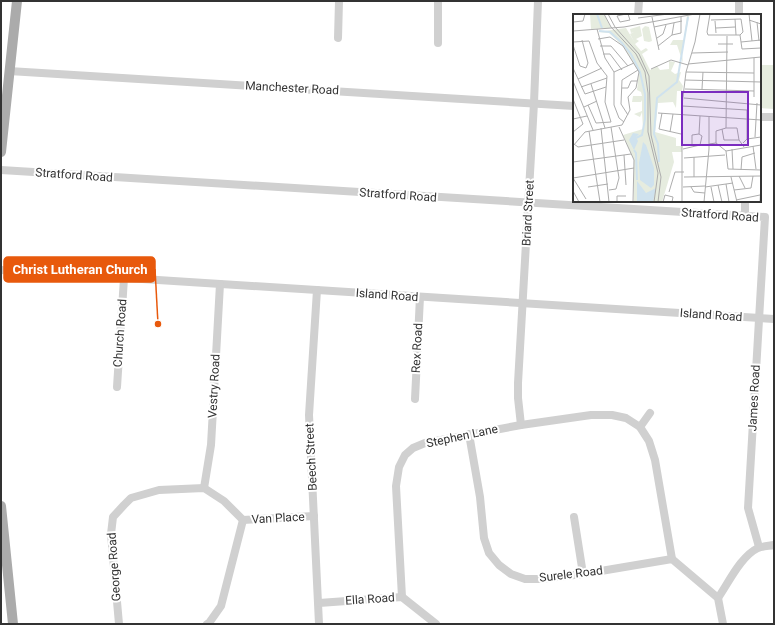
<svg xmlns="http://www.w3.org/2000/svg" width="775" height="625" viewBox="0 0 775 625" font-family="Roboto,sans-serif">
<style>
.green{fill:#e6ecdf}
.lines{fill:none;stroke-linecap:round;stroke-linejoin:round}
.minor{stroke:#d0d0d0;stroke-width:8}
.major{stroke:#ababab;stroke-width:10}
.labels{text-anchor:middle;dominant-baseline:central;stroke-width:4;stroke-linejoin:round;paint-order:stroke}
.street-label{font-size:12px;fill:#333;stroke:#fff}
.inset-river{fill:none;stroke:#cfe2ee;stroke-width:2}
.inset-road{fill:none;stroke:#adadad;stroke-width:1}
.view{fill:#7b2cbf;fill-opacity:0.15;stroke:#7b2cbf;stroke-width:2}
.inset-edge{fill:none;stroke:#333;stroke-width:2}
.leader{fill:none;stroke:#e8590c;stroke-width:1.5}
.callout-dot{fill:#e8590c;stroke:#fff;stroke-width:1.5}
.callout{fill:#e8590c;stroke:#e8590c;stroke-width:1.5}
.callout-label{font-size:13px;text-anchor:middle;font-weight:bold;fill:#fff}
</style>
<rect width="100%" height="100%" fill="#fff"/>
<polygon class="green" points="761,65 774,65 774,109 760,108"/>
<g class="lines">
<g class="minor">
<polyline points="638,15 639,1"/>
<polyline points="739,15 739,1"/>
<polyline points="338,38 339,1"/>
<polyline points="438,43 438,1"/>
<polyline points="9,71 574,106"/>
<polyline points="760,117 774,117"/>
<polyline points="1,170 765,217 748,508 759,547"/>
<polyline points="745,216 745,201"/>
<polyline points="1,270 774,319"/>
<polyline points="317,290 309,415 319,624"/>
<polyline points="117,387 124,278"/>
<polyline points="415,399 420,297"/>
<polyline points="521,425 518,398 518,383 534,103 538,1"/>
<polyline points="640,427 650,413"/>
<polyline points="469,434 480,497 484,538 489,553 499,565 511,574 525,579 540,579 583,574 672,559 718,598 723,624"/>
<polyline points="204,488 211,445 220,284"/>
<polyline points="574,517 583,574"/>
<polyline points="243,520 314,516"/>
<polyline points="402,597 396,486 399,467 405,455 413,448 425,443 521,425 591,415 612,415 626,418 640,427 649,441 655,460 672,559"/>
<path d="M718,598C729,582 741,556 758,548C763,546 769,546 774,545"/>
<polyline points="319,603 402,597 436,624"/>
<polyline points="119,624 111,534 113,517 124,505 131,498 159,490 204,488 224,501 243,520"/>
<polyline points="207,624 209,623 221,606 243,520"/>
</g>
<g class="major">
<polyline points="1,152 17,1"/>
<polyline points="1,506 13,624"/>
</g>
</g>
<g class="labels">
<g class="street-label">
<text transform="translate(292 88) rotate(3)">Manchester Road</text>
<text transform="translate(74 175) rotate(4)">Stratford Road</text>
<text transform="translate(398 195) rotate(4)">Stratford Road</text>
<text transform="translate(528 213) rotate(-87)">Briard Street</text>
<text transform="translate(720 215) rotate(4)">Stratford Road</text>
<text transform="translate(387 295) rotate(4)">Island Road</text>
<text transform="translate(711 315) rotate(4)">Island Road</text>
<text transform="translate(120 333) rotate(-86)">Church Road</text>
<text transform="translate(417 348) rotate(-87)">Rex Road</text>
<text transform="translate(214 386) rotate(-87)">Vestry Road</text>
<text transform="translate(754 398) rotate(-87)">James Road</text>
<text transform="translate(462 436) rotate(-12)">Stephen Lane</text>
<text transform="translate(311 457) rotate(-93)">Beech Street</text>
<text transform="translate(278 518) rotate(-3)">Van Place</text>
<text transform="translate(114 567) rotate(-94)">George Road</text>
<text transform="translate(571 574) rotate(-7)">Surele Road</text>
<text transform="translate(370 599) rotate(-4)">Ella Road</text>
</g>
</g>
<g transform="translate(573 14)">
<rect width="188" height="188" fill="#fff"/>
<path d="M17,0H31L38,14L18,15ZM114,2H116L109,39L110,49L104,31H97L100,26H111ZM67,12L69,22L63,25L66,27L62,30L68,37L73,34L75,36L69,40L77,56L84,52L87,56L96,55V47L102,48L98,57L102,60L108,58L106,66L110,72L109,77H104L103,94L100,88L85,89L82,118L103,124V132H109V138H99L101,148L89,188H61V146L50,121L70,115L69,98L67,103L61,100L69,97V86L68,88H59L60,82H69L68,78L64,76L66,58L50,32L36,19L25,18L53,14L62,29L57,20L61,18L58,19L57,15ZM72,12L76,13L79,27L76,28L71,27L69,15Z" fill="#e6ecdf"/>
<path d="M60,119L66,120L63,123L65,127L61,136L56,126ZM70,128L73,131L81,154V171L78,174L67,166L66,149ZM64,167L73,179L83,174L80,188H64Z" fill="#cfe2ee"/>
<path class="inset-river" d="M24,0L29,14M26,17L37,18L49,29L58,40L67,58L72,80V105L69,121L63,124M61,136L63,139L64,166M86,148L85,130L81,120L84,84L104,68L115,3"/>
<path class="inset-road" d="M31,0L38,13L63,40L72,58L75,79V118L85,159L81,188M35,0L42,13L66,40L76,62L78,121L88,163L85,188M53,0L44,2L47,8L57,6L55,0M176,0L179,27M79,3L86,36M65,4L95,0M162,5L163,21M138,6L168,5L170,18L167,21M176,6L188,10M142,7L143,19M0,8L10,7L12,0M184,8L186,27M81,13L109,7M143,14L162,13M24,15L32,44L41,58V91L46,104L51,108M0,17L51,13L122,0M134,18L135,21H167M134,18L137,0M99,21L108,19V3M167,21L169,35L188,34M84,24L90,20L93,11M9,26L15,49L13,54M0,28L16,27L24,49L34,62L32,88L38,108L23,109L15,91M168,28L188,26M145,30H160M0,31L7,52L13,54M27,32H38L55,52M85,32L99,21L101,9M119,39L155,38M30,40H37L49,56M115,50L188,43M0,54L12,80L33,73M78,55L98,46L115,51M41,58L61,49M113,58L181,59M5,65L29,54M112,66L188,68M0,67L20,116M18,70L32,114M8,73L34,64M49,74H55L58,67H64M112,75L181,77M129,75L130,58M181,83V44M111,84L188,91M0,85L10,110L0,118M109,92L174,96V125M11,93L24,87M85,99L188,106M89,99L86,115L108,120M55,101L48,90L49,66L65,56M0,105L14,102M46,113L61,146L60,188M28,114L36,188M153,114L154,22M149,115L151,126H166L171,133M16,117L27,188M97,118L100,100M126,120L127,102M182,123L184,89M143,129V117L153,114H164L166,126M170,129L174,125L188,123M1,130L5,133L51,126M136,130L143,129L153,137M0,132L12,118L49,111L57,96L55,83L63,74L66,58L50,32L37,23L25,25M119,132V121L126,120L129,122M180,132L183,155M110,135L127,131L129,122M159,135L160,155M153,137L155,155L188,156M153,137L188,131M51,141L53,171M121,143V163M111,144L152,141M0,148L58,140M168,156L169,143L182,139M166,162L172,174M111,163L188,162M158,163L164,188M0,164L61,154M0,164L13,185M153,170L156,188M145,171L149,188M15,173L35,170M110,173L132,172M118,173L121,178L132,179M132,173L160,169M138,173L141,188M36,176L43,175L46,164L38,113M161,176L178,174L180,162M0,177L6,188M96,178L102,158H111M163,186L187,181M44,188V182H53M90,188L92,181L100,183L99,188M109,188V91L113,58L122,28L127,0M131,188L136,135V103M187,188L188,170"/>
<path class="view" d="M109,78H175V131H109Z"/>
<rect width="188" height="188" class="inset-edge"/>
</g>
<path class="leader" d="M158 324L155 269"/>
<circle class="callout-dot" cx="158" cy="324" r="4"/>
<rect class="callout" x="4" y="257" width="151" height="25" rx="4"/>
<g class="callout-label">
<text x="80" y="274">Christ Lutheran Church</text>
</g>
<rect width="775" height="625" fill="none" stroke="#333333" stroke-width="4"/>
</svg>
